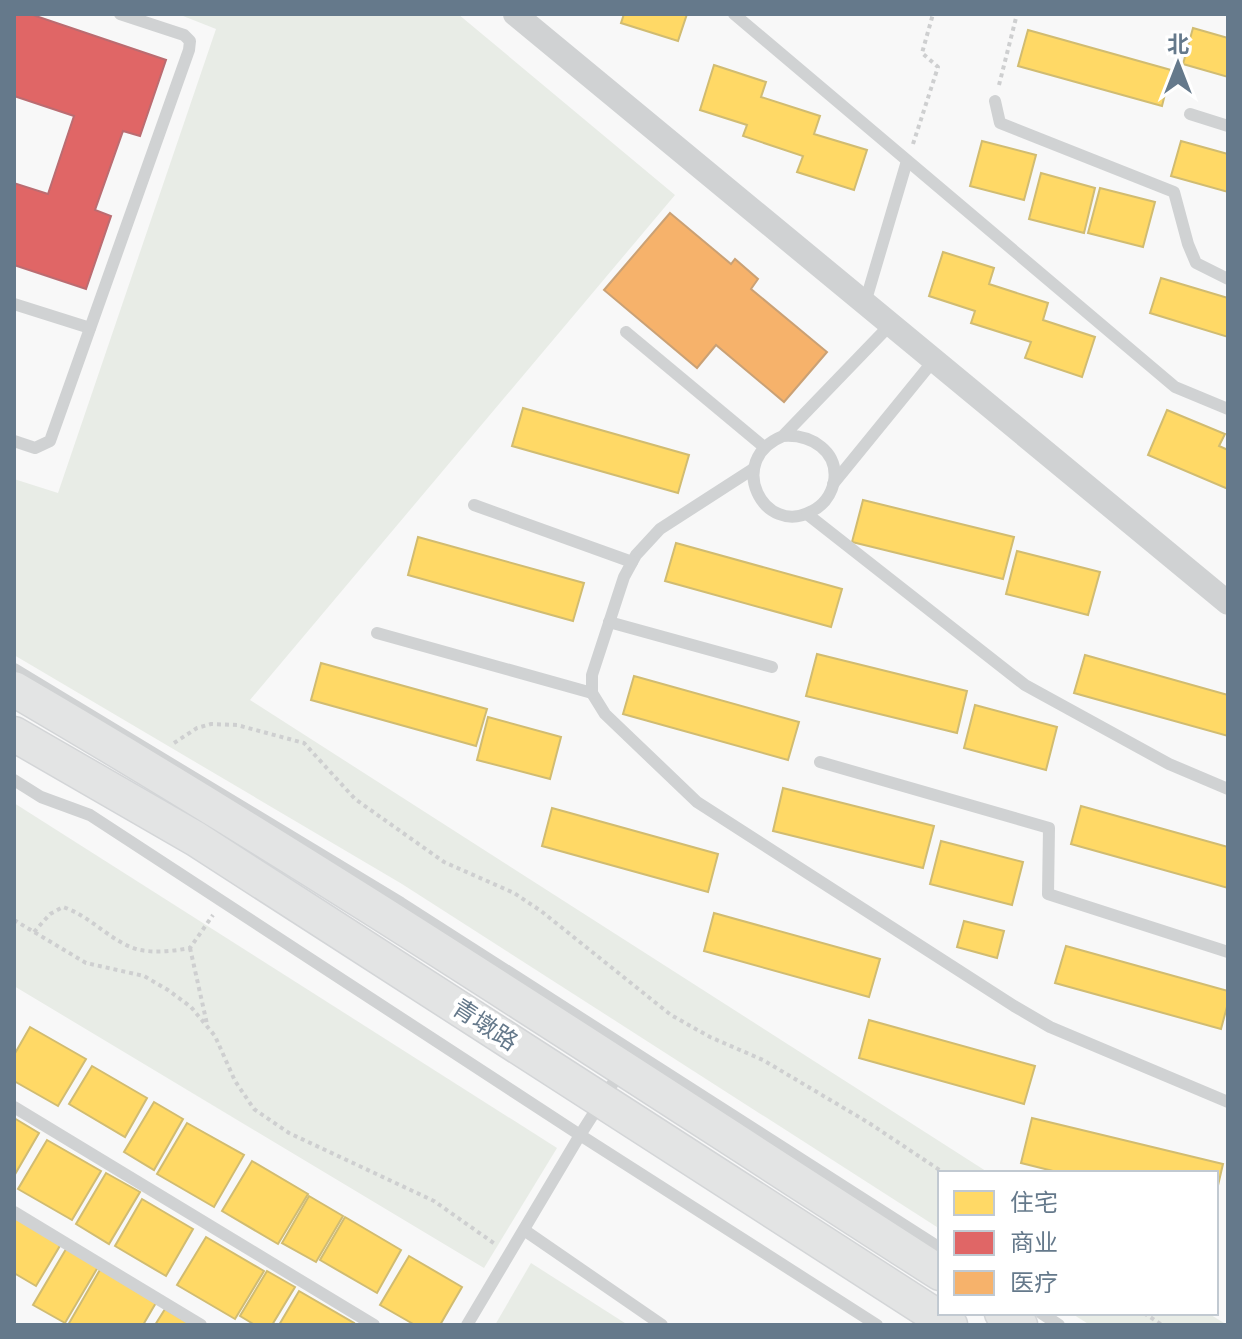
<svg xmlns="http://www.w3.org/2000/svg" width="1242" height="1339" viewBox="0 0 1242 1339" font-family="'Roboto Condensed','Noto Sans SC',sans-serif">
<style>
.green{fill:#e8ece6}
.homes{fill:#ffd966;stroke:#d1bc71;stroke-width:2}
.shops{fill:#e06666;stroke:#bb6c71;stroke-width:2}
.health{fill:#f6b26b;stroke:#caa175;stroke-width:2}
.lines{fill:none;stroke-linecap:round;stroke-linejoin:round}
.secondary-casing{stroke:#d3d5d7;stroke-width:37}
.path{stroke:#cecfd0;stroke-width:4;stroke-dasharray:4 4;stroke-linecap:butt}
.service{stroke:#d0d2d3;stroke-width:12}
.minor{stroke:#d0d2d3;stroke-width:24}
.secondary{stroke:#e3e4e4;stroke-width:34}
.labels{text-anchor:middle;dominant-baseline:central;stroke-width:8;stroke-linejoin:round;paint-order:stroke}
.street-label{font-size:24px;fill:#65798b;stroke:#fff}
</style>
<rect width="100%" height="100%" fill="#f8f8f8"/>
<g class="green">
<polygon points="178,14 458,14 675,195 250,700 989,1173 940,1173 940,1229 402,884 14,655 14,479 58,493 216,29"/>
<polygon points="14,803 557,1148 484,1268 14,986"/>
<polygon points="531,1263 628,1325 495,1325"/>
<polygon points="1071,1313 1208,1313 1227,1325 1090,1325"/>
</g>
<g class="homes">
<polygon points="624,14 687,14 678,41 621,23"/>
<polygon points="1193,28 1228,38 1228,77 1183,64"/>
<polygon points="1028,30 1171,70 1162,106 1018,66"/>
<polygon points="714,65 766,82 761,97 820,116 814,134 867,150 854,190 797,172 803,156 743,136 747,125 700,110"/>
<polygon points="982,141 1036,155 1024,200 970,186"/>
<polygon points="1181,141 1228,154 1228,192 1171,176"/>
<polygon points="1041,173 1095,188 1084,233 1029,219"/>
<polygon points="1100,188 1155,202 1143,247 1088,233"/>
<polygon points="943,252 994,268 989,284 1048,303 1043,320 1095,337 1082,377 1025,358 1031,342 971,323 975,311 929,296"/>
<polygon points="1161,278 1228,298 1228,337 1150,313"/>
<polygon points="523,408 689,455 678,493 512,446"/>
<polygon points="1167,410 1225,434 1219,446 1228,450 1228,489 1148,455"/>
<polygon points="863,500 1014,537 1003,579 852,542"/>
<polygon points="418,537 584,583 573,621 408,575"/>
<polygon points="676,543 842,589 831,627 665,581"/>
<polygon points="1017,551 1100,572 1088,615 1006,594"/>
<polygon points="817,654 967,691 957,733 806,696"/>
<polygon points="1085,655 1228,695 1228,736 1074,693"/>
<polygon points="321,663 487,709 476,746 311,700"/>
<polygon points="634,676 799,722 788,760 623,714"/>
<polygon points="975,705 1057,727 1046,770 964,748"/>
<polygon points="488,717 561,737 550,779 477,760"/>
<polygon points="783,788 934,826 923,868 773,831"/>
<polygon points="1081,806 1228,847 1228,888 1071,844"/>
<polygon points="552,808 718,854 708,892 542,846"/>
<polygon points="941,841 1023,862 1012,905 930,884"/>
<polygon points="714,913 880,959 869,997 704,951"/>
<polygon points="964,921 1004,931 997,958 957,947"/>
<polygon points="1066,946 1228,991 1228,1003 1221,1029 1055,983"/>
<polygon points="869,1020 1035,1066 1024,1104 859,1058"/>
<polygon points="30,1027 86,1059 58,1106 14,1081 14,1055"/>
<polygon points="92,1066 147,1098 125,1137 69,1104"/>
<polygon points="154,1102 183,1119 154,1170 124,1152"/>
<polygon points="14,1118 39,1133 14,1176"/>
<polygon points="1032,1118 1223,1164 1216,1194 1216,1173 1061,1173 1021,1163"/>
<polygon points="187,1123 244,1155 214,1207 157,1174"/>
<polygon points="47,1140 101,1171 72,1220 18,1189"/>
<polygon points="252,1161 308,1194 278,1244 222,1211"/>
<polygon points="106,1173 140,1192 109,1244 76,1224"/>
<polygon points="309,1196 343,1216 316,1262 282,1243"/>
<polygon points="142,1199 193,1229 166,1276 115,1246"/>
<polygon points="14,1217 61,1244 36,1286 14,1273"/>
<polygon points="345,1217 401,1250 377,1293 320,1260"/>
<polygon points="206,1237 264,1271 235,1319 177,1285"/>
<polygon points="66,1249 98,1267 65,1323 33,1305"/>
<polygon points="409,1256 462,1287 440,1325 415,1325 380,1305"/>
<polygon points="101,1268 157,1301 143,1325 68,1325"/>
<polygon points="267,1271 295,1287 272,1325 255,1325 240,1316"/>
<polygon points="299,1291 354,1323 353,1325 279,1325"/>
<polygon points="165,1309 192,1325 155,1325"/>
</g>
<polygon class="shops" points="14,14 30,14 166,60 140,136 123,131 95,210 111,216 86,289 14,265 14,183 48,194 74,116 14,96"/>
<polygon class="health" points="670,213 731,264 735,259 758,279 751,289 827,352 784,402 716,345 697,368 604,290"/>
<g class="lines">
<defs>
<g id="secondary">
<path d="M14,689C329,873 633,1076 940,1273"/>
<polyline points="14,734 196,839 950,1325"/>
<polyline points="1002,1313 1020,1325"/>
</g>
</defs>
<use href="#secondary" class="secondary-casing"/>
<g class="path">
<polyline points="999,85 1017,14"/>
<polyline points="913,144 938,67 922,53 933,14"/>
<polyline points="174,743 197,728 211,724 237,725 304,743 355,799 444,862 514,893 541,911 671,1015 710,1037 763,1060 869,1123 944,1173"/>
<polyline points="14,920 86,963 144,976 168,990 191,1007 215,1036 235,1081 254,1109 289,1133 434,1201 495,1244"/>
<path d="M34,932L50,914L63,907C91,916 113,944 140,950C156,953 174,951 190,948L213,915"/>
<polyline points="190,948 207,1024"/>
<polyline points="1144,1313 1162,1325"/>
</g>
<g class="service">
<polyline points="734,14 1175,387 1228,409"/>
<polyline points="995,101 1000,123 1174,192 1188,244 1196,263 1228,279"/>
<polyline points="1190,114 1228,126"/>
<polyline points="865,303 907,161"/>
<polyline points="14,304 90,328"/>
<polyline points="626,332 764,447"/>
<path d="M783,436C811,434 839,451 834,482C831,495 824,505 812,511C764,538 724,460 783,436L891,324"/>
<polyline points="14,441 35,448 50,441 189,50 190,41 184,35 120,14"/>
<polyline points="753,469 660,529 636,555 624,577 592,675 592,693 605,714 697,802 1014,1006 1050,1027 1228,1102"/>
<polyline points="833,484 934,360"/>
<polyline points="474,505 632,562"/>
<polyline points="807,514 1025,685 1169,764 1228,789"/>
<polyline points="609,622 772,667"/>
<polyline points="377,633 592,693"/>
<polyline points="14,669 401,903 940,1248"/>
<polyline points="820,762 1049,828 1048,894 1228,952"/>
<polyline points="14,780 41,797 90,815 580,1135 877,1325"/>
<polyline points="14,1107 374,1325"/>
<polyline points="14,1212 201,1325"/>
<polyline points="524,1230 662,1325"/>
<polyline points="1041,1313 1059,1325"/>
<polyline points="467,1325 580,1135 622,1069"/>
</g>
<polyline class="minor" points="515,14 1228,603"/>
<use href="#secondary" class="secondary"/>
</g>
<g class="labels">
<g class="street-label">
<text transform="translate(485 1025) rotate(33)">青墩路</text>
</g>
</g>
<rect width="1242" height="1339" fill="none" stroke="#65798b" stroke-width="32"/>
<rect x="938" y="1171" width="280" height="144" fill="#ffffff" stroke="#c1c9d1" stroke-width="2"/>
<rect x="954" y="1191" width="40" height="24" fill="#ffd966" stroke="#c1c9d1" stroke-width="2"/>
<text x="1010" y="1211" font-size="24" fill="#65798b">住宅</text>
<rect x="954" y="1231" width="40" height="24" fill="#e06666" stroke="#c1c9d1" stroke-width="2"/>
<text x="1010" y="1251" font-size="24" fill="#65798b">商业</text>
<rect x="954" y="1271" width="40" height="24" fill="#f6b26b" stroke="#c1c9d1" stroke-width="2"/>
<text x="1010" y="1291" font-size="24" fill="#65798b">医疗</text>
<g transform="translate(1178 64)" stroke="#ffffff" stroke-width="6" paint-order="stroke">
<path d="M0-6L14 30L0 20L-14 30Z" fill="#65798b"/>
<text y="-12" font-size="22" font-weight="bold" text-anchor="middle" fill="#65798b">北</text>
</g>
</svg>
